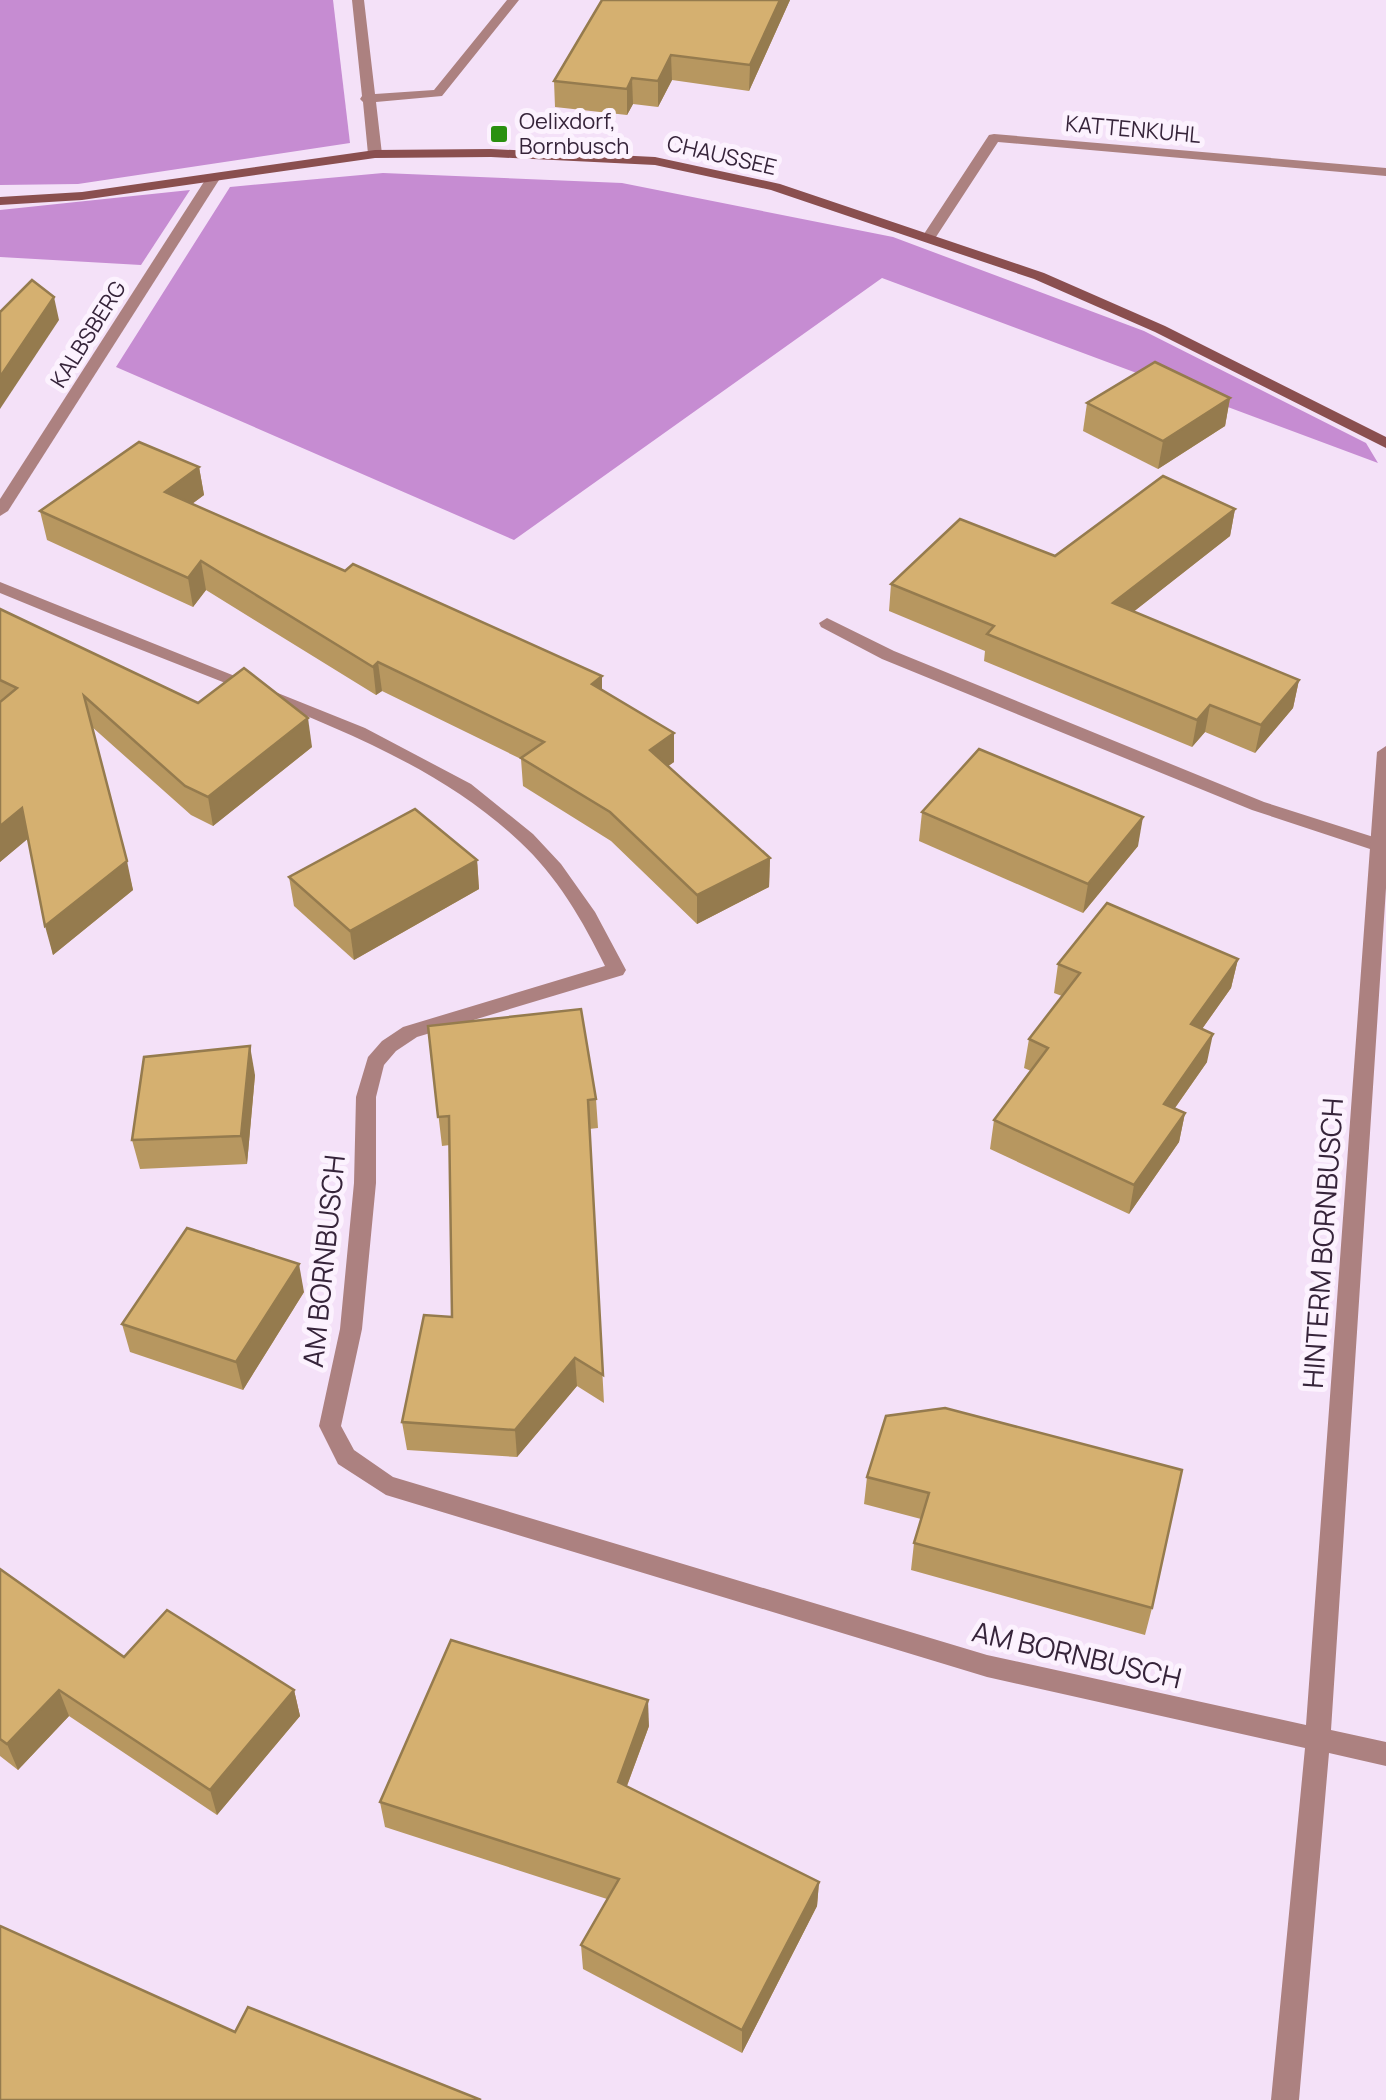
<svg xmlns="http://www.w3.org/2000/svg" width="1386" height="2100" viewBox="0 0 1386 2100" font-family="Manrope,sans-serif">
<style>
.forest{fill:#c68cd2}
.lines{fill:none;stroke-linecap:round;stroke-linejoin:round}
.lane{fill:#ac8180;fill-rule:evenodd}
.street{fill:#ac8180;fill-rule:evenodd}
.secondary{fill:#8a4f4f;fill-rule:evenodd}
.wall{fill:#b79760}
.shaded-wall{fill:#957b4e}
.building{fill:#d5b070;stroke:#957b4e;stroke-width:2.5}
.poi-dot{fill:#2a9010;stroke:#fcf2fe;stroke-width:4}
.labels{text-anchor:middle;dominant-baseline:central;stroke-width:10;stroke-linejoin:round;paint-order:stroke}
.far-poi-label{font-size:22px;fill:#36243a;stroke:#fcf2fe;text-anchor:start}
.far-street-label{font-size:22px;fill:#36243a;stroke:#fcf2fe}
.street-label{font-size:28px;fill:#36243a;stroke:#fcf2fe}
</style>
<rect width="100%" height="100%" fill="#f4e1f8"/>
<g class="forest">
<polygon points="0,0 333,0 350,143 78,184 0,185"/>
<polygon points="383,173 622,183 893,237 1144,331 1366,443 1378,463 882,278 514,540 116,367 230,187"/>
<polygon points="190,190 141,265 0,257 0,210"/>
</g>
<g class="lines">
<polygon class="lane" points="827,618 894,651 1264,802 1386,841 1386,851 1373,850 1252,810 882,659 821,627 819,623"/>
<g class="street">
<polygon points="352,0 364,0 375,94 434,90 507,0 519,0 442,96 376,102 382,154 375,158 368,154 363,102 360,99 362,96"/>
<polygon points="994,134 1386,168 1386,176 998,142 934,240 924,240 922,237 989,135"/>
<polygon points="207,177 219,180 8,511 0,516 0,499"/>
<path d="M0,582L365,728L471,784L533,834L561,864L595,912L626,970L623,975L417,1037L396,1051L384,1065L376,1097V1183L362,1329L341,1426L354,1450L393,1477L987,1655L1306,1725L1377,752L1386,746V888L1331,1730L1386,1742V1766L1329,1753L1299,2100H1271L1305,1748L987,1677L386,1495L338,1464L319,1426L340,1329L354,1183L356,1097L368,1057L382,1041L403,1027L605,966C583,921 557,876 519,841C439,766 334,727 233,686C155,655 77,625 0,593Z"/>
</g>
<polygon class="secondary" points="491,149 655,157 780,184 1044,273 1165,326 1386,437 1386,448 1155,332 1034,279 771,190 655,165 491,157 375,158 82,200 0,205 0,197 82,192 375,150"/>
</g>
<g class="wall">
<polygon points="602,0 790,0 749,91 672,80 658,107 633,104 627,115 555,107 554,81"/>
<polygon points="1230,398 1225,426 1158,469 1083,431 1087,403"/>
<polygon points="199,467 204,495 192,504 602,691 674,762 668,766 770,858 769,887 697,924 611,841 523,786 521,759 382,691 376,695 206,590 193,607 47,540 40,511"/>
<polygon points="1235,509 1230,536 1133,612 1299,680 1293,708 1255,753 1205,732 1192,747 984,661 985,651 889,611 891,584 1055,556"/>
<polygon points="0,609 198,703 312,747 213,826 191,815 91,726 133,890 53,955 28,838 0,862"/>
<polygon points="922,812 1138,846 1083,913 919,841"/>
<polygon points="477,860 479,889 354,960 294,906 289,877"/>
<polygon points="1238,959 1231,988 1202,1029 1207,1062 1175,1108 1185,1113 1179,1142 1129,1214 990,1149 994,1120 1031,1071 1024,1068 1029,1039 1062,996 1054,993 1058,964"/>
<polygon points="428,1026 596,1099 598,1128 589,1129 604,1403 577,1386 517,1457 407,1450 402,1422 452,1317 450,1145 442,1146"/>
<polygon points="255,1075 247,1164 140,1169 132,1140"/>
<polygon points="304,1292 243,1390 130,1352 122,1324"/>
<polygon points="886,1416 1152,1608 1145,1635 911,1570 914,1543 921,1519 864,1504 867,1477"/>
<polygon points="0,1569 124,1657 294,1690 300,1716 217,1815 69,1716 18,1770 0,1756"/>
<polygon points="649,1726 627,1786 819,1882 817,1906 742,2053 583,1969 581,1945 607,1899 385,1827 380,1802"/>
</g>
<g class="shaded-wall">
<polygon points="780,0 790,0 749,91 750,65"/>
<polygon points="671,55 672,80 658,107 658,81"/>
<polygon points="632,78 633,104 627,115 627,89"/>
<polygon points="54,297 59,320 0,409 0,377"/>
<polygon points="1230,398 1225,426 1158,469 1163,441"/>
<polygon points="199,467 204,495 170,520 165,492"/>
<polygon points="1235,509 1230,536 1109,631 1113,603"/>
<polygon points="201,561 206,590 193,607 188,578"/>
<polygon points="378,662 382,691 376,695 373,667"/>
<polygon points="602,676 602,705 592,684"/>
<polygon points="1299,680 1293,708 1255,753 1261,725"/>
<polygon points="1210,705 1205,732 1192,747 1197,720"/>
<polygon points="308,718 312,747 213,826 208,797"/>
<polygon points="674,733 674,762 650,779 650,750"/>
<polygon points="22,808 30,837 0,862 0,826"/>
<polygon points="1143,817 1138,846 1083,913 1088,884"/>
<polygon points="770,858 769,887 697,924 697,895"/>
<polygon points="477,860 479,889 354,960 350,931"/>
<polygon points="127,861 133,890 53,955 45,926"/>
<polygon points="1238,959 1231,988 1185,1053 1191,1024"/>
<polygon points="1213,1034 1207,1062 1158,1132 1164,1104"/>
<polygon points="250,1046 255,1075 247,1164 241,1136"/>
<polygon points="1185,1113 1179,1142 1129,1214 1134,1185"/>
<polygon points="299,1264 304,1292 243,1390 236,1362"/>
<polygon points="575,1358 577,1386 517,1457 515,1430"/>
<polygon points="59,1690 69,1716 18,1770 7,1744"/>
<polygon points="294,1690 300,1716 217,1815 210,1790"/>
<polygon points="648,1700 649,1726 619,1807 618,1782"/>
<polygon points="819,1882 817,1906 742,2053 742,2030"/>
</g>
<g class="building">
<polygon points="602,0 780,0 750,65 671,55 658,81 632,78 627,89 554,81"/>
<polygon points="32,280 54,297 0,377 0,312"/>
<polygon points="1155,362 1230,398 1163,441 1087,403"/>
<polygon points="139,442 199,467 165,492 345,571 353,564 602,676 592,684 674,733 650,750 770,858 697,895 610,812 521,758 544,742 378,662 373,667 201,561 188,578 40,511"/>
<polygon points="1163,476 1235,509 1113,603 1299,680 1261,725 1210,705 1197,720 987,634 994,626 891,584 960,519 1055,556"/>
<polygon points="0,609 198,703 244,668 308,718 208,797 185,786 84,696 127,861 45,926 22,808 0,826 0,702 17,688 0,680"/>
<polygon points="979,749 1143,817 1088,884 922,812"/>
<polygon points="415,809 477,860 350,931 289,877"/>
<polygon points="1107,903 1238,959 1191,1024 1213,1034 1164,1104 1185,1113 1134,1185 994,1120 1048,1048 1029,1039 1080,973 1058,964"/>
<polygon points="581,1009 596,1099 588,1100 603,1375 575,1358 515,1430 402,1422 424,1315 452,1317 449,1116 438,1117 428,1026"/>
<polygon points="250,1046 241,1136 132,1140 144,1057"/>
<polygon points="187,1228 299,1264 236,1362 122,1324"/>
<polygon points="945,1408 1182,1470 1152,1608 914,1543 929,1493 867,1477 886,1416"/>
<polygon points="0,1569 124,1657 167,1610 294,1690 210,1790 59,1690 7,1744 0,1739"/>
<polygon points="451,1640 648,1700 618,1782 819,1882 742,2030 581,1945 619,1879 380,1802"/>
<polygon points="0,1926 235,2032 248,2007 481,2100 0,2100"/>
</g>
<rect class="poi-dot" x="489" y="124" width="20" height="20" rx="5"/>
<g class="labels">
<g class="far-poi-label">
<text x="519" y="121">Oelixdorf,<tspan x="519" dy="25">Bornbusch</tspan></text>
</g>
<g class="far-street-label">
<text transform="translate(1133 129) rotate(5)">KATTENKUHL</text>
<text transform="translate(722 155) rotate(13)">CHAUSSEE</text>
<text transform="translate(88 334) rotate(-58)">KALBSBERG</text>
</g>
<g class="street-label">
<text transform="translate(1322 1243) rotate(-86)">HINTERM BORNBUSCH</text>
<text transform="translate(323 1261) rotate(-84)">AM BORNBUSCH</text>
<text transform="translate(1077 1654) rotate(13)">AM BORNBUSCH</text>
</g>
</g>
</svg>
